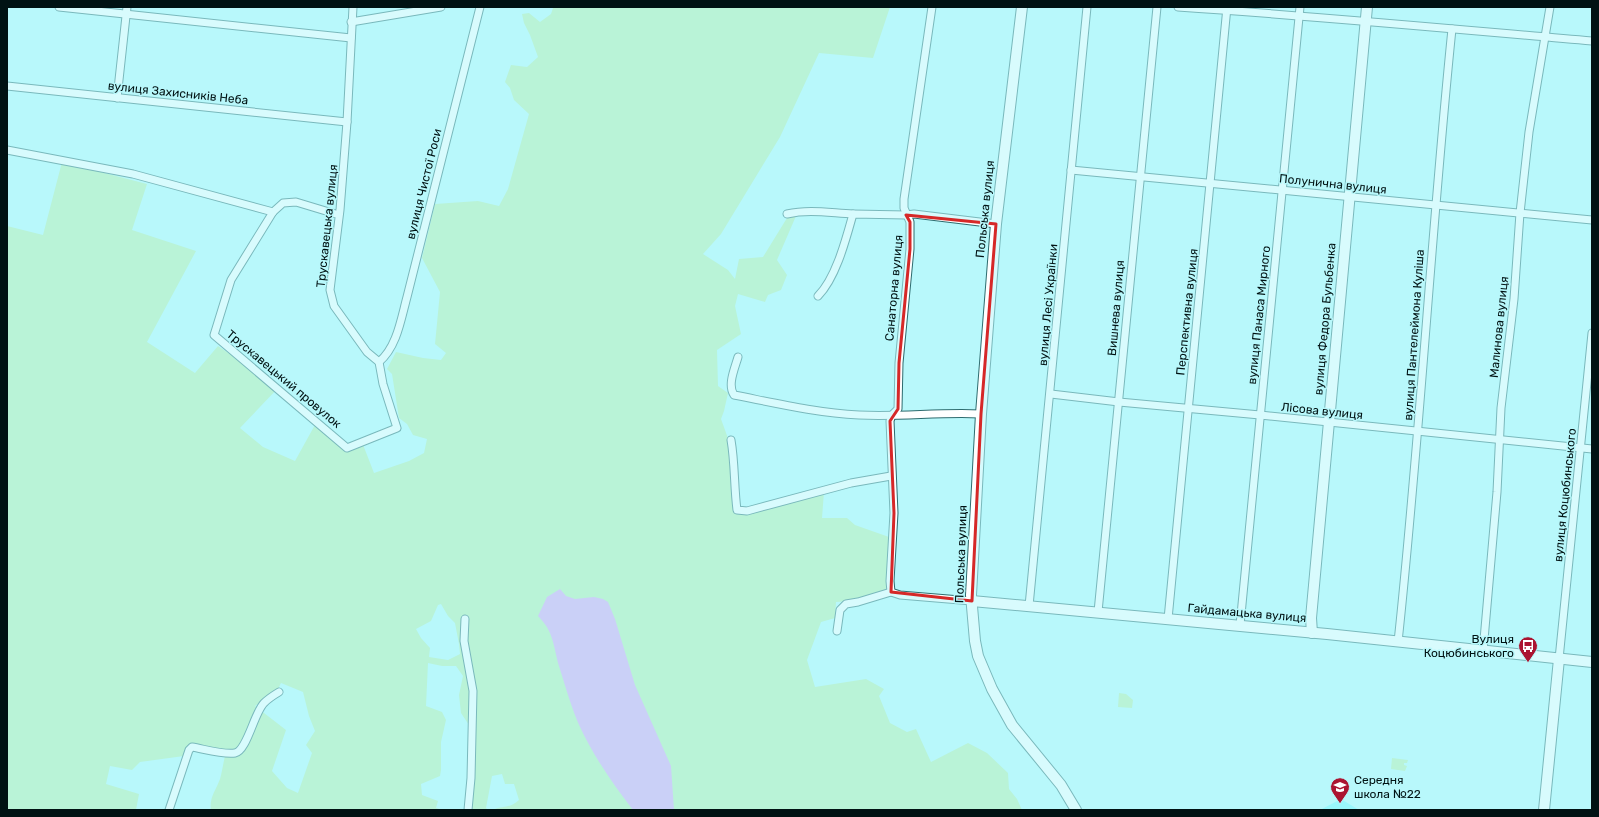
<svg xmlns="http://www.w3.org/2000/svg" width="1599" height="817" viewBox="0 0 1599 817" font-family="Rubik,sans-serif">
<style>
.built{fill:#73f7fd}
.green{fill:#baedac;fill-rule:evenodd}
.water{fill:#e1a0f2}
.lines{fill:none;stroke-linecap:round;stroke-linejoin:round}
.street-casing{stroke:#2e6c6f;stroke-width:9}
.secondary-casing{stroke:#2e6c6f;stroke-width:12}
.street{stroke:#fff;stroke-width:7}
.secondary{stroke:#fff;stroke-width:10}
.marked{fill:none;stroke:#d62828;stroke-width:3;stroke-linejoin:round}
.labels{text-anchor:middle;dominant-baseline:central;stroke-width:3;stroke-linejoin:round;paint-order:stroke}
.street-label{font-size:12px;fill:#001213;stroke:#b8f8fb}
.poi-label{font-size:12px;fill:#001213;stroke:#b8f8fb;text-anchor:end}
</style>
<rect width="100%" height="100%" fill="#b8f8fb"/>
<polygon class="built" points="1341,799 1359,810 1320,810"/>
<g class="green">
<path d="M552,7H890L873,58L819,53L780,137L721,234L703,254L728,270L735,279L739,259L763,257L787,218L796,216L777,260L787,275L781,290L768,295L765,302L738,294L735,306L741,334L717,350L718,386L728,393L724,411L721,419L729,441L739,514L824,492L822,518H847L855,525L889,537L888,590L855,601L836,602L835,618L821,622L807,660L815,687L866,679L884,689L879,696L890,723L907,732L916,729L931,762L968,743L987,753L1008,773L1009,789L1017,799L1022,810H493C504,805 509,809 519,800L514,784H505L502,774L492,776L486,808L488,810H470L475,734L461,713L459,695L463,676L456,666H442L428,663L426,706L442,712L446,720L441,742V770L440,776L421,784L422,795L438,801L436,808L443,810H211C209,798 216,790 220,779C222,772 223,764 225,756L193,750L184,756L140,762L132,770L110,766L106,784L139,794L136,810H7V226L43,235L62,162L147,184L132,230L196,251L147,342L195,373L218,346L279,387L240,428L263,447L295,461L316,423L347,448L362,442L374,473L409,461L424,453L427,439L413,435L407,424L399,418L392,374L387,369L396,352L423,358L441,360L446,353L435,344L440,292L422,258L435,204L478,201L499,206L508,189L529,114L514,100L510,88L505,82L511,65L527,67L538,57L530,35L524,23L522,14L529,13L540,22L551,14L553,8ZM441,604L448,616L455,623L459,644L460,654L448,660L429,657L430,648L421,638L416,629L431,621L438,605ZM281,683L303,692L309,716L315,731L306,745L312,753L298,793L287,788L272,771L286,730L255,706L278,689Z"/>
<polygon points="1119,693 1126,694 1133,700 1132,708 1118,707"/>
<polygon points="1392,758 1408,760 1407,763 1404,763 1404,765 1407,766 1405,771 1391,769"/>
</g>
<path class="water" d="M560,589L566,596L575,599L594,597L603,599L608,602L615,619L635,685L671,766L674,810H633C613,784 594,757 580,727C572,710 565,685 559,666C553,645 554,632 538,616L547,597Z"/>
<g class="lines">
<defs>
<g id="street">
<polyline points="59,7 351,38"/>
<polyline points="932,7 904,199 904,208 910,222 910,249 899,363 898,409 892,415 890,421 894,513 890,581 891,592 900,595 972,601"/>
<path d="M1178,7C1316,16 1454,29 1592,41"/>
<polyline points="351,22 441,7"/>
<polyline points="7,86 347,122"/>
<polyline points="117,98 127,7"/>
<polyline points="7,150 133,174 273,212"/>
<polyline points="1071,170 1592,220"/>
<path d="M787,214C809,209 830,213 853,214"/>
<polyline points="339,215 296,202 283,203 273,212 231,280 214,335 347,448 397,428 383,384 379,362 367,352 334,306 330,290 340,210 347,122 353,7"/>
<path d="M818,296C836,278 846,239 853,214L906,215L914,214L996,224"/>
<path d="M738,357C735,368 727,385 734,395C775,403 817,413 859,415C900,417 941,412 981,414"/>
<path d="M379,362C397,347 401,319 407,297L480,7"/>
<polyline points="1051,394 1119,402 1260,415 1592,449"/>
<path d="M731,440C735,463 734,487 737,510L747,511L851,483L891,476"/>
<polyline points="1029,606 1087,7"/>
<polyline points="1098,612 1157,7"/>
<polyline points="465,619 464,641 473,691 471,778 468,810"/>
<polyline points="1168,619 1227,7"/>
<polyline points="1240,625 1300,7"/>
<polyline points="837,631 840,610 846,604 858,602 891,592"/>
<path d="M1398,642C1420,438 1431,233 1452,29"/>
<polyline points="1483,651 1497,492 1501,408 1514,299 1520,213 1529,132 1550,7"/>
<polyline points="1559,659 1592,333"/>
<path d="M169,810L189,750L192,747C204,749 224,755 235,753C247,751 254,713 264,703C268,699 274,695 279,692"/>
</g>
<g id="secondary">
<polyline points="1022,7 996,224 981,414 971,595 975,641 978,656 992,689 1012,725 1061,785 1076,810"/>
<polyline points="972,601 1327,634 1592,662"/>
<polyline points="1312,633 1311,618 1367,7"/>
<polyline points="1544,810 1559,659"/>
</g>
</defs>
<use href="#street" class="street-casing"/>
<use href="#secondary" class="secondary-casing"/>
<use href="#street" class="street"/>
<use href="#secondary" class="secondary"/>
</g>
<path d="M0 0H1599V817H0ZM906,215L996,224L981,414L972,601L891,592L894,513L890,421L898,409L899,363L910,249V222Z" fill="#b8f8fb" fill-opacity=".55" fill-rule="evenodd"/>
<path class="marked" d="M906,215L996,224L981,414L972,601L891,592L894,513L890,421L898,409L899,363L910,249V222Z"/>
<defs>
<symbol id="bus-pin" viewBox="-11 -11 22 30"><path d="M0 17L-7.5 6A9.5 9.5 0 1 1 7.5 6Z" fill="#ab1431" stroke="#b8f8fb"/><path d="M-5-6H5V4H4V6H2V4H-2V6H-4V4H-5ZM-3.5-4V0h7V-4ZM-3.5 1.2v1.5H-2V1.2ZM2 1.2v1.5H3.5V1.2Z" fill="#fff"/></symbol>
<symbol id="school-pin" viewBox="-11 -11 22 30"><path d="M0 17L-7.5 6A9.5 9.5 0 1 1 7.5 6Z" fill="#ab1431" stroke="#b8f8fb"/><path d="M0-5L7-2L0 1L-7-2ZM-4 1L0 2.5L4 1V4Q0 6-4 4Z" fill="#fff"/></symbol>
</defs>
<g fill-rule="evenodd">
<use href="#bus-pin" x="1517" y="635" width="22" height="30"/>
<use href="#school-pin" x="1329" y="776" width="22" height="30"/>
</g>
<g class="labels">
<g class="street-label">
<text transform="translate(178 93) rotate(6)">вулиця Захисників Неба</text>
<text transform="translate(424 184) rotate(-76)">вулиця Чистої Роси</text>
<text transform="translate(1333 184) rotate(6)">Полунична вулиця</text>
<text transform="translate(985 209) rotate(-84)">Польська вулиця</text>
<text transform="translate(327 226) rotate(-84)">Трускавецька вулиця</text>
<text transform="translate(894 288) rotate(-85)">Санаторна вулиця</text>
<text transform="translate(1048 305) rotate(-85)">вулиця Лесі Українки</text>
<text transform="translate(1116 308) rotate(-85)">Вишнева вулиця</text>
<text transform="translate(1187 312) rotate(-84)">Перспективна вулиця</text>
<text transform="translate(1259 315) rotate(-84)">вулиця Панаса Мирного</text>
<text transform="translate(1325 319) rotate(-85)">вулиця Федора Бульбенка</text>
<text transform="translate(1499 327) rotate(-84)">Малинова вулиця</text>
<text transform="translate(1414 335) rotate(-86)">вулиця Пантелеймона Куліша</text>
<text transform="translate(284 379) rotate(40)">Трускавецький провулок</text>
<text transform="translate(1322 411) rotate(6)">Лісова вулиця</text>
<text transform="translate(1565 495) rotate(-84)">вулиця Коцюбинського</text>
<text transform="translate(961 554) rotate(-88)">Польська вулиця</text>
<text transform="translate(1247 613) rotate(5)">Гайдамацька вулиця</text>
</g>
<g class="poi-label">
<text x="1514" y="639">Вулиця<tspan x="1514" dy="14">Коцюбинського</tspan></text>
<text x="1354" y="780" text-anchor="start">Середня<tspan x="1354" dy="14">школа №22</tspan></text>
</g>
</g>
<rect width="1599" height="817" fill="none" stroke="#001213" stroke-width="16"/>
</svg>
